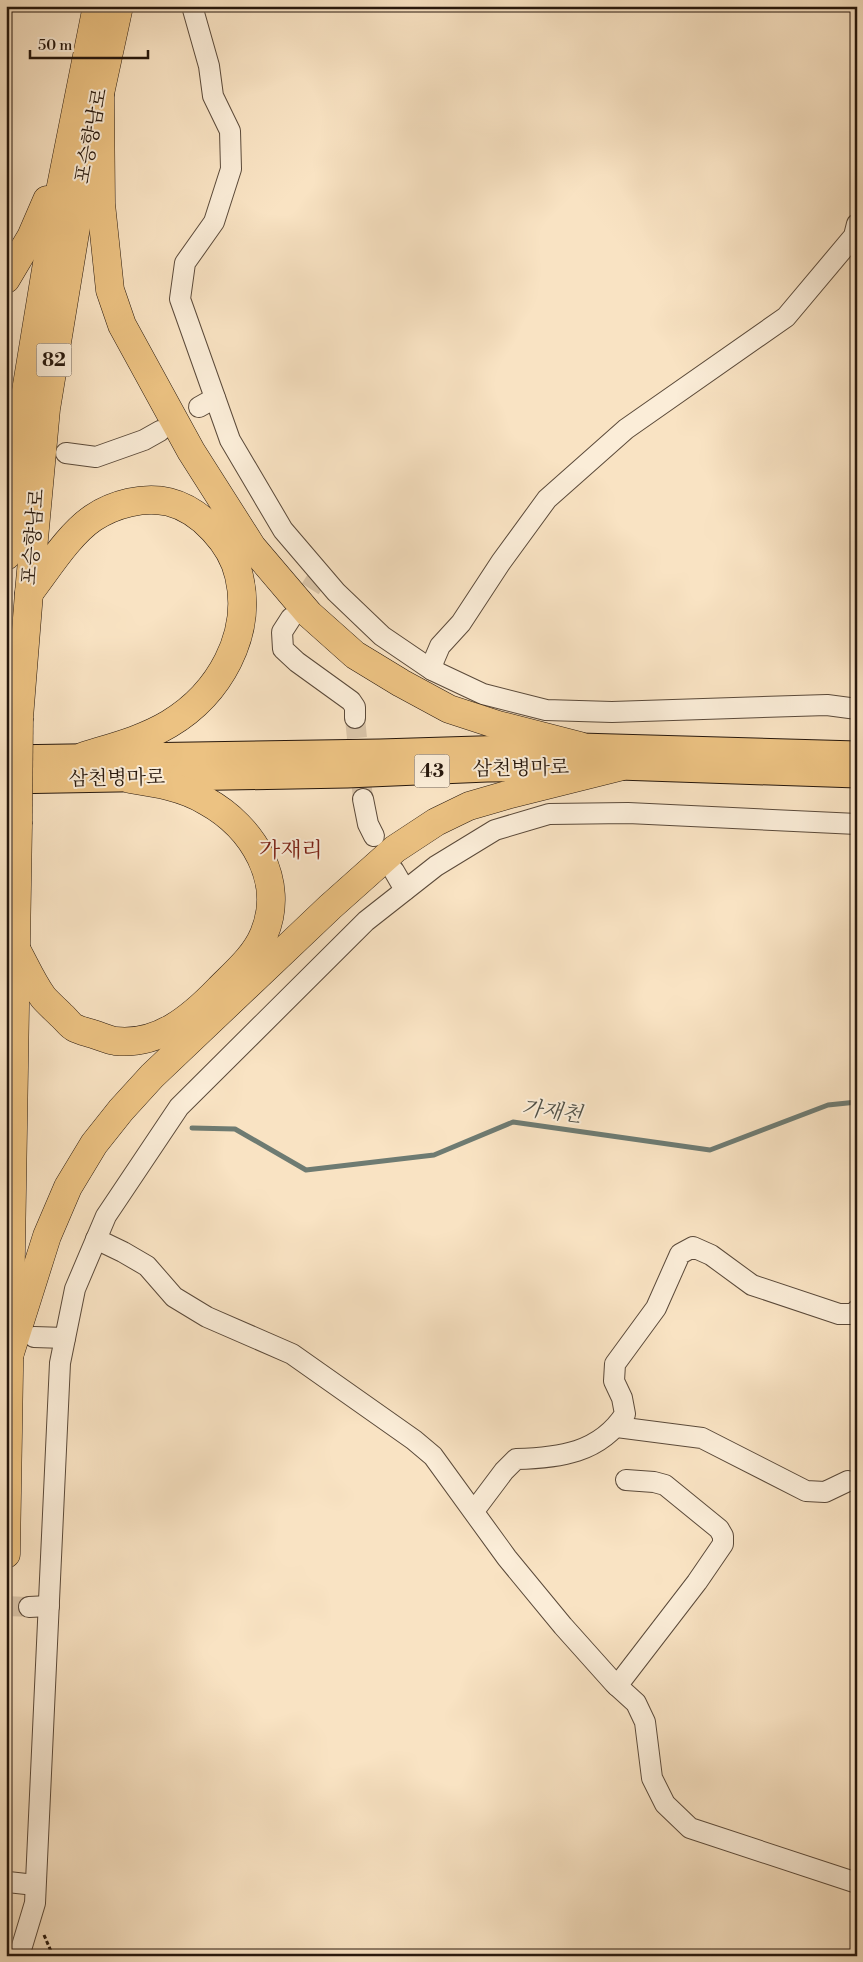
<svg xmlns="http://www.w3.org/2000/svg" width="863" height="1962" viewBox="0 0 863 1962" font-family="'Libre Bodoni','Noto Serif KR',serif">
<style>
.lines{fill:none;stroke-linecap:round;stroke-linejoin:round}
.stream{stroke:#6e7b72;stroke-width:5}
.minor-tunnel{stroke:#d9c4a8;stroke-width:20;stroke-dasharray:20 10;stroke-linecap:butt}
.minor-casing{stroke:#5b4a3a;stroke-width:22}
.major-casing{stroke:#26170c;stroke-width:27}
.highway-casing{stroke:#26170c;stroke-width:29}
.path{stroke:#26170c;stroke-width:3;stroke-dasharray:4 2.5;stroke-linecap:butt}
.minor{stroke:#fbedd8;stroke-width:20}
.major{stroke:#ecc282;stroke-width:25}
.highway{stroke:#ecc282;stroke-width:28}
.highway-bridge-casing{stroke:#26170c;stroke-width:29;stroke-linecap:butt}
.highway-bridge{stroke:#ecc282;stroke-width:28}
.labels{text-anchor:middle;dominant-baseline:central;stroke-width:4;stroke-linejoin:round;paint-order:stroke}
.shield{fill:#fbedd8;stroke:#665749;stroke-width:1}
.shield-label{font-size:19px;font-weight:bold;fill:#26170c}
.street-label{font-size:20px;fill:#26170c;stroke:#fbedd8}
.water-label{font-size:21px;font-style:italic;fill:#505148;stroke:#fbedd8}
.quarter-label{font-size:22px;fill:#7a1f14;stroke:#fbedd8}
</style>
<rect width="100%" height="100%" fill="#f9e3c3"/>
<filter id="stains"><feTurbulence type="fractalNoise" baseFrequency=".004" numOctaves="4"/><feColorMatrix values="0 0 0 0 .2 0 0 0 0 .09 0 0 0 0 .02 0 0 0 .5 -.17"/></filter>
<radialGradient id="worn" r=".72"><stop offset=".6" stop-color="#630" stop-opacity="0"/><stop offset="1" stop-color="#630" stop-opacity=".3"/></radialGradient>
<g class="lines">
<polyline class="stream" points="192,1128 235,1129 306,1170 434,1155 513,1122 710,1150 828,1105 857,1102"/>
<g class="minor-tunnel">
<polyline points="294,614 316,580"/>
<polyline points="355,718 363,799"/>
<polyline points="6,1606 29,1607"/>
</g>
<defs>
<g id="minor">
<polyline points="192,6 209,66 213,96 230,131 231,169 214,222 185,263 180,299 230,440 283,530 336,592 382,636 432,670 483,694 546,710 612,712 827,705 857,709"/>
<polyline points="199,407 215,398"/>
<polyline points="66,453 96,457 144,440 160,431"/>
<polyline points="291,618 282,632 283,649 297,662 351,701 355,707 355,718"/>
<polyline points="432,670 434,660 440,646 461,623 501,562 547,499 626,429 786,317 854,236 857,224"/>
<polyline points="363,799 368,824 374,836"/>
<polyline points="394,871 405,890"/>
<polyline points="96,1239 123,1252 147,1266 174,1297 207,1317 292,1354 414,1440 433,1456 507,1558 563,1626 614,1683 636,1703 645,1722 652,1778 665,1804 690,1828 857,1883"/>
<polyline points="34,1337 65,1338"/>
<polyline points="617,1427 702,1438 806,1491 825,1492 848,1481"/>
<path d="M474,1511L504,1471L516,1459C559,1458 600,1453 625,1414L622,1398L614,1381L615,1364L656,1308L680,1254L693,1247L711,1255L752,1285L839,1314H853L857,1310"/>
<polyline points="29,1607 49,1606"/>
<polyline points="617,1686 697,1582 723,1544 723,1536 719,1529 665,1485 654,1482 626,1480"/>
<polyline points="8,1882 35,1885"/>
<polyline points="19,1956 35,1903 60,1363 75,1289 106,1216 179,1107 366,921 436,866 495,830 549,814 628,813 857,824"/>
</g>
<g id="major">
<polyline points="6,758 380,752 580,746 857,754"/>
<polyline points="6,781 347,775 487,769 619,767 857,775"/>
</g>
<g id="highway">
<polyline points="100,94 101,204 110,290 122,325 191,451 252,547 309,614 355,655 401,683 449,709 498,725 580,746"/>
<polyline points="96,112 119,6"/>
<polyline points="6,279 31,237 47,200"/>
<polyline points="6,556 24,403 54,221 97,6"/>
<path d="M29,593C47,570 68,535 93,518C114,504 144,496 169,502C201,510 232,544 239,576C253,635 219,694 169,724C142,740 113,747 84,756"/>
<polyline points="19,718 29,593 46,409 88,154"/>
<path d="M15,947C24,963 32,982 43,997C48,1003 55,1009 61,1015C66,1019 70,1026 75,1028C81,1031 87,1032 93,1034C100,1036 108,1040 115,1041C158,1046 191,1018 219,989C236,972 255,956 264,934C286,881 253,827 206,801C183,787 156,783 130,779"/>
<polyline points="10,1353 47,1236 68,1187 94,1144 121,1110 152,1076 330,907 395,849 436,822 469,806 507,795 619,767"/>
<polyline points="6,1554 18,824"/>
</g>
</defs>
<use href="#minor" class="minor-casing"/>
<use href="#major" class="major-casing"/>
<use href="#highway" class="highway-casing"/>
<polyline class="path" points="44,1935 53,1956"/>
<use href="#minor" class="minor"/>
<use href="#major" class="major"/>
<use href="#highway" class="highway"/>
<defs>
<polyline id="highway-bridge" points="18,824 19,718"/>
</defs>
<use href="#highway-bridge" class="highway-bridge-casing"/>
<use href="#highway-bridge" class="highway-bridge"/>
</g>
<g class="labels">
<g class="shield">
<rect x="36.5" y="343.5" width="35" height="33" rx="4"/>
<rect x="414.5" y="754.5" width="35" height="33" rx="4"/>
</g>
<g class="shield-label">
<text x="54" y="360">82</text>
<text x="432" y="771">43</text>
</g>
<g class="street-label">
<text transform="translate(92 136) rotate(-79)">포승향남로</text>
<text transform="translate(34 537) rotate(-85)">포승향남로</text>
<text transform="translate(521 769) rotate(-1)">삼천병마로</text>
<text transform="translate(117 779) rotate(-1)">삼천병마로</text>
</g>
<g class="water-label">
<text transform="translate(552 1112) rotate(7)">가재천</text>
</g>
<g class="quarter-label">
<text x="291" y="850">가재리</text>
</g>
</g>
<rect width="863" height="1962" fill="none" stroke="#f9e3c3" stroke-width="25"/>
<rect x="8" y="8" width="848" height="1947" fill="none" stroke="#26170c" stroke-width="2.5"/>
<rect x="12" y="12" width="838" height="1937" fill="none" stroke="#26170c"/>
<path d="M30 50v8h118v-8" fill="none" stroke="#26170c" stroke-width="2.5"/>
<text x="38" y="50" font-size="15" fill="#26170c" stroke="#fbedd8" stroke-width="4" paint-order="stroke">50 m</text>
<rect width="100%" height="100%" filter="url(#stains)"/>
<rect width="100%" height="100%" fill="url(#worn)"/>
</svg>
